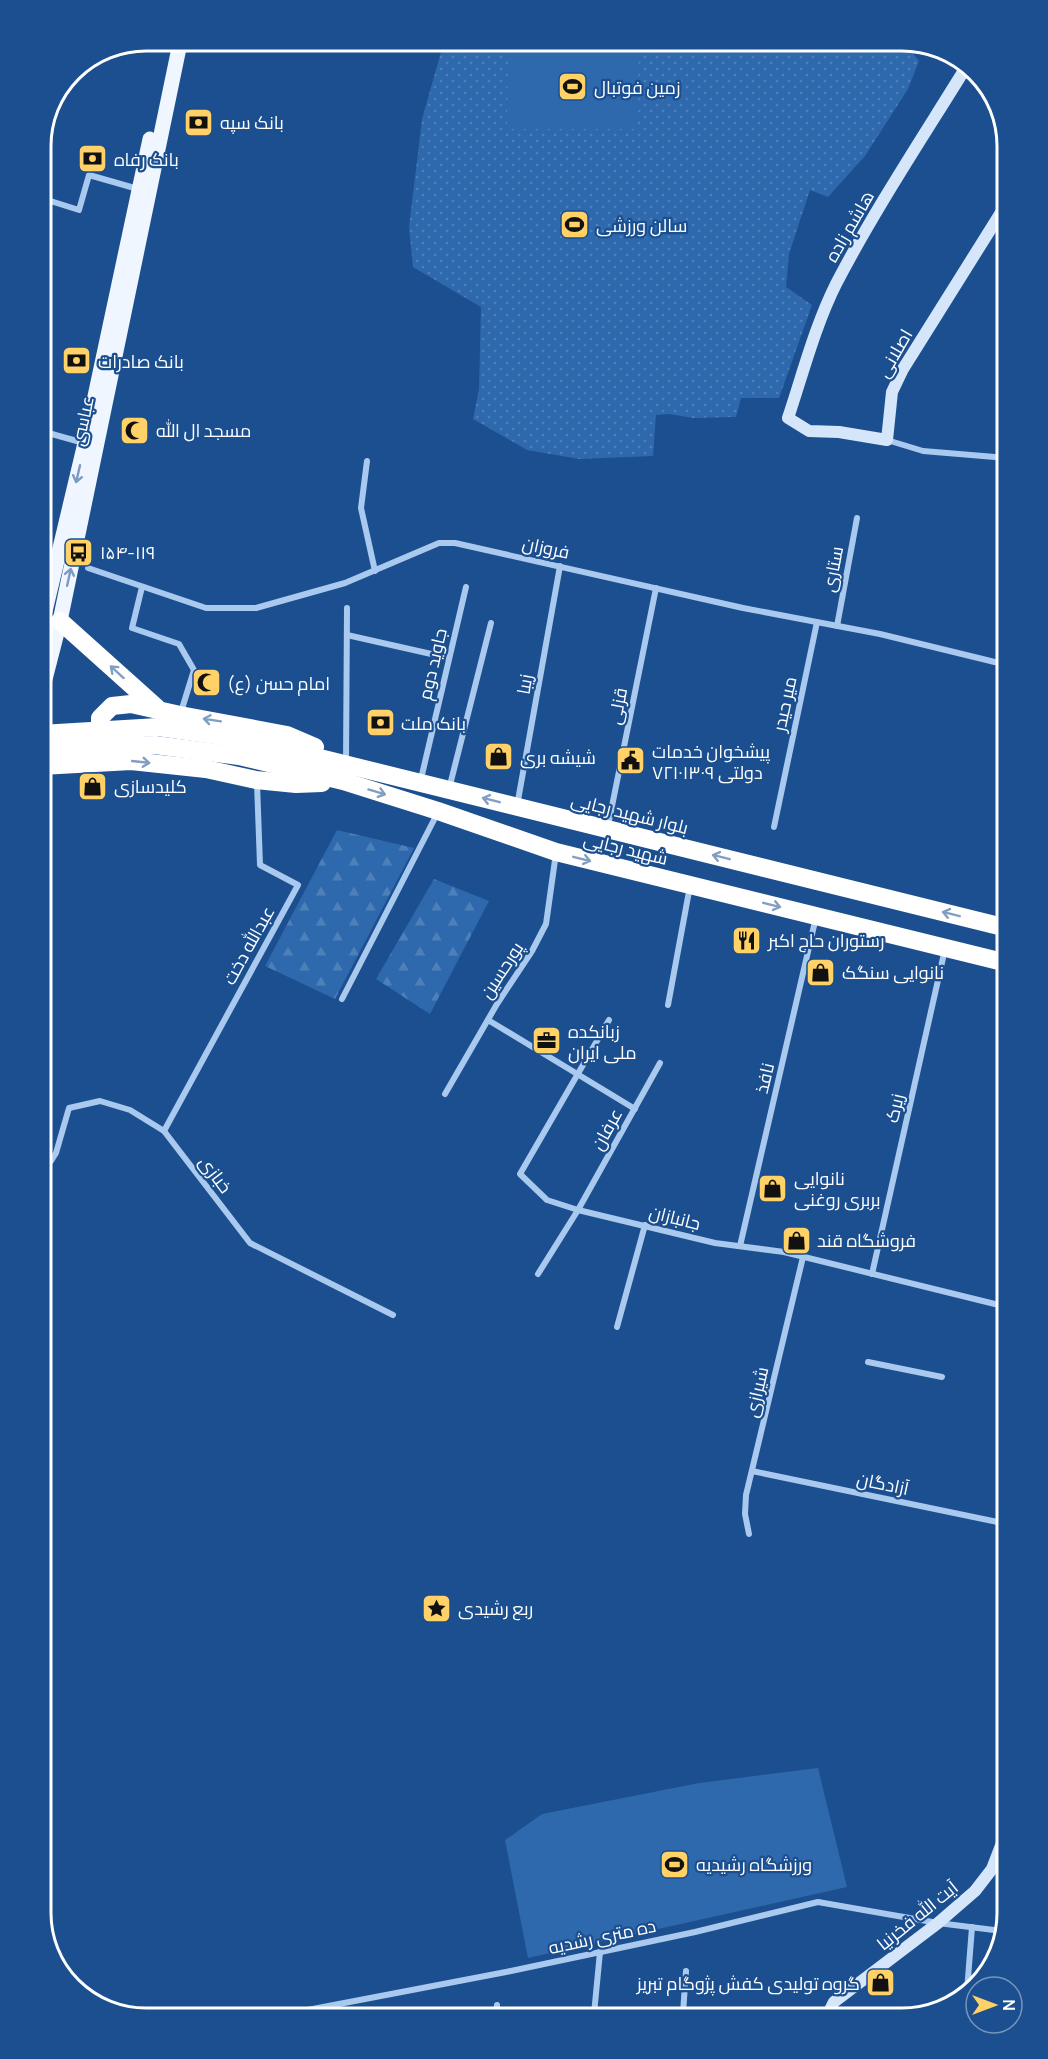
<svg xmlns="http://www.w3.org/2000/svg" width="1048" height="2059" viewBox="0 0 1048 2059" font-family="Manrope,Cairo,sans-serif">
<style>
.forest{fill:url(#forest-firs)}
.park{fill:url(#park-dots)}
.pitch{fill:#2e69ad}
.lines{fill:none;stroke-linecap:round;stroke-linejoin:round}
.street{stroke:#a9c9ee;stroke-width:6}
.secondary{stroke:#d6e6fa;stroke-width:12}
.primary{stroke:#f0f6ff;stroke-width:15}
.highway{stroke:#fff;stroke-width:18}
.oneway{stroke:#7b9ac1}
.oneway2{stroke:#829ec1}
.labels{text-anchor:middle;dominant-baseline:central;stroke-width:4.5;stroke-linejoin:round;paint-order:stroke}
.poi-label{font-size:18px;fill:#fff;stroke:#1b4f8f;text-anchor:start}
.street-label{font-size:18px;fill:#fff;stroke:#1b4f8f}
.rim{fill:none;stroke:#fff;stroke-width:3}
</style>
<defs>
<pattern id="forest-firs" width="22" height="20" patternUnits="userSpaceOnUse" patternTransform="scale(1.5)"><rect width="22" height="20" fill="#2e69ad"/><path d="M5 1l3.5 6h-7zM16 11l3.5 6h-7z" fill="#4d80b9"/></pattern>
<pattern id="park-dots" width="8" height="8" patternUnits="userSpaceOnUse" patternTransform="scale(1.5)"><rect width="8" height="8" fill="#2e69ad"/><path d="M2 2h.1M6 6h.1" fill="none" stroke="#4d80b9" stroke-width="1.8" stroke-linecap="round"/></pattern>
</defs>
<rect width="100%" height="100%" fill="#1b4f8f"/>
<g class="forest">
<polygon points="337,830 414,848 335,999 265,966"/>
<polygon points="434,879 489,901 430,1014 376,979"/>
</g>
<polygon class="park" points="903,41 919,61 908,89 865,156 828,197 810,190 789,254 786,287 812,305 779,398 741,398 736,417 693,418 669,414 656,415 653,456 579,459 527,450 473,419 479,389 481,307 413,267 409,227 422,119 443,45"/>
<g class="pitch">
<polygon points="639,43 638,129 507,129 508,45"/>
<polygon points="818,1768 847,1887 528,1958 505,1840 542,1814 699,1783"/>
</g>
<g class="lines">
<g class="street">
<polyline points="41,198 79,210 89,175 138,189"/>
<polyline points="1005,369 1007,366"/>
<polyline points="41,431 84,443"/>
<polyline points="887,440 923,451 1007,458"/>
<polyline points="367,461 361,508 375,571"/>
<polyline points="88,568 206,608 256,608 345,583 439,543 455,543 743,608 880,634 1007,665"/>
<polyline points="142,587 132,628 179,644 194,670 181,712"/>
<polyline points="837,626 857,518"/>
<polyline points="347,635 449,658"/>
<polyline points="346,763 347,608"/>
<polyline points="421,779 466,587"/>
<polyline points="449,789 491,623"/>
<polyline points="517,806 560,566"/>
<polyline points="608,826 656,588"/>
<polyline points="774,827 817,622"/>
<polyline points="342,999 438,812"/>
<polyline points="668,1005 690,886"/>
<polyline points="488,1020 635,1109"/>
<polyline points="609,1020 520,1174 547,1200 578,1210 715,1243 784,1252 1007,1307"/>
<polyline points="445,1094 497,1004 532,951 546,924 556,853"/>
<polyline points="164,1131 298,885 260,865 257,783"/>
<polyline points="41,1156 51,1161 56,1153 69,1108 100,1101 130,1110 164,1131 250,1243 393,1315"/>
<polyline points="740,1246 816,917"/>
<polyline points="538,1274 578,1210 660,1063"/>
<polyline points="872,1274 945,949"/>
<polyline points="1001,1305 1007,1275"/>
<polyline points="617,1327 645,1225"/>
<polyline points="868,1362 942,1377"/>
<polyline points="752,1471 1007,1524"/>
<polyline points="749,1534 745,1514 746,1495 803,1257"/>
<polyline points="967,1991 972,1927"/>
<polyline points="683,2013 686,1971"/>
<polyline points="594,2014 600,1952"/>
<polyline points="496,2015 497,2005"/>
<polyline points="271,2017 506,1972 695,1932 818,1902 938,1923 1002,1931"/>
</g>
<g class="secondary">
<path d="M968,64C923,137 875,209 836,284C815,326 803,373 788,418L809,431L839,432L887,440L892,392L903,369L1007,203"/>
<polyline points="829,2012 834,2002 938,1923 975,1891 992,1869 1007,1830"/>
</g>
<g class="primary">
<polyline points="41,628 85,443 150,139"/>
<polyline points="41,695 60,621 179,48"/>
</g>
<g class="highway">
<polyline points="60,621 157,708"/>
<polyline points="41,734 158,727 243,739 1007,928"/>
<polyline points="41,749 155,745 239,756 343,781 438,811 556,852 1007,963"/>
<polyline points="107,761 100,751 100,718 112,706 131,704 180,715 287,735 315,747"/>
<polyline points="41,766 131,761 206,769 256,780 296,784 322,783"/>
</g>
</g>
<defs><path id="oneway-shaft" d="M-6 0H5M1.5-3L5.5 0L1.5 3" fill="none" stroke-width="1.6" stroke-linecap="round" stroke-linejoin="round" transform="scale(1.5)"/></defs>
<g class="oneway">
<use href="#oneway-shaft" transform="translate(78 474) rotate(103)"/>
<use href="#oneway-shaft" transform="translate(69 577) rotate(-78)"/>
</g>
<g class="oneway2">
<use href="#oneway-shaft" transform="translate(117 672) rotate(-138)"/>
<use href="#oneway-shaft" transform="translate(212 720) rotate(-171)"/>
<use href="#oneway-shaft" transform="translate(141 762) rotate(6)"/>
<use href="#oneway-shaft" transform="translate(377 792) rotate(17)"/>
<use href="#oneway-shaft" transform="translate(491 800) rotate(-166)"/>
<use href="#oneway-shaft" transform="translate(721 857) rotate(-166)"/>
<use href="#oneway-shaft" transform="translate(582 859) rotate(14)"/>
<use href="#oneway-shaft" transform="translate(772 905) rotate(14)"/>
<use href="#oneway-shaft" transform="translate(951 914) rotate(-166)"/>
</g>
<defs>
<symbol id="stadium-square" viewBox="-11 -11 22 22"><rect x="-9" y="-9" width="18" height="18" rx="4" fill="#ffd166" stroke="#1b4f8f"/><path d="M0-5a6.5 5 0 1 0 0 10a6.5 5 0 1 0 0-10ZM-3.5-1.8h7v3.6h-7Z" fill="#111"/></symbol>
<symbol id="bank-square" viewBox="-11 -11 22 22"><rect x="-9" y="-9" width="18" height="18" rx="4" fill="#ffd166" stroke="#1b4f8f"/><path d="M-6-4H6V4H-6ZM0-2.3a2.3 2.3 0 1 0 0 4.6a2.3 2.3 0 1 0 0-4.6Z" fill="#111"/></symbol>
<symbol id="mosque-square" viewBox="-11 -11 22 22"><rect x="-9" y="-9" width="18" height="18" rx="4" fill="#ffd166" stroke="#1b4f8f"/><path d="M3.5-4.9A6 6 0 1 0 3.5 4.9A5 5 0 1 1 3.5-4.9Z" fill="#111"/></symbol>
<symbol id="bus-square" viewBox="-11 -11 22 22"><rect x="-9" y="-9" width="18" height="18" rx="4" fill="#ffd166" stroke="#1b4f8f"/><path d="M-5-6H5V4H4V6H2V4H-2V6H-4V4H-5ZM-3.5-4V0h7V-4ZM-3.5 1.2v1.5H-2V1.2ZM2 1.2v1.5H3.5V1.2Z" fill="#111"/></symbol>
<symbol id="shop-square" viewBox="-11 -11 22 22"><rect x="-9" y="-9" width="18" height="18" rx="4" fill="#ffd166" stroke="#1b4f8f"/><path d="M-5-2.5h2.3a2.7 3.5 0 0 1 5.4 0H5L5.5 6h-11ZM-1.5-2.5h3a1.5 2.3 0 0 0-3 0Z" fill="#111"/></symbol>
<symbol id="civic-square" viewBox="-11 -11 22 22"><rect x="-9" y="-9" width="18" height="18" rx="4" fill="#ffd166" stroke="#1b4f8f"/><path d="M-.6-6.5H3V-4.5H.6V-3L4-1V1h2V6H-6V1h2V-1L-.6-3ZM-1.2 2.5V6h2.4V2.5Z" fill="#111"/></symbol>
<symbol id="restaurant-square" viewBox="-11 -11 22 22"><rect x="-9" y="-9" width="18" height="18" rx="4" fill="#ffd166" stroke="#1b4f8f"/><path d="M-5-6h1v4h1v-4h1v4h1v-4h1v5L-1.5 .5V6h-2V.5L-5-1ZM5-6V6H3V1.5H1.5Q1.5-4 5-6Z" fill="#111"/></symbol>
<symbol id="office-square" viewBox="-11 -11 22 22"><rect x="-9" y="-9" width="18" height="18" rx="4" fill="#ffd166" stroke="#1b4f8f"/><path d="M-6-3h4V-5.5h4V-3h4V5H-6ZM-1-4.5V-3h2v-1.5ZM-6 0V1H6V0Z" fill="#111"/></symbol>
<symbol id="sight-square" viewBox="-11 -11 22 22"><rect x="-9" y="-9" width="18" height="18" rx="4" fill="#ffd166" stroke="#1b4f8f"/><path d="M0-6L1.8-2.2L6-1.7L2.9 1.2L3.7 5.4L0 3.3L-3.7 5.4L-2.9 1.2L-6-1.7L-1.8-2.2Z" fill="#111"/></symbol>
</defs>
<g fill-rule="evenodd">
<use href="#stadium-square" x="556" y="70" width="33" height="33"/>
<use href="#bank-square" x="182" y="106" width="33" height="33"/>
<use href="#bank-square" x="76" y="142" width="33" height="33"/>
<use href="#stadium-square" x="558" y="208" width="33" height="33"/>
<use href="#bank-square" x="60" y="344" width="33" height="33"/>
<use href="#mosque-square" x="118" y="414" width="33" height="33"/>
<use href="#bus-square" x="62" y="536" width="33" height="33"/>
<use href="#mosque-square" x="190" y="666" width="33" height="33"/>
<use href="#bank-square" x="364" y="706" width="33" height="33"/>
<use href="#shop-square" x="482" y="740" width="33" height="33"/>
<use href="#civic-square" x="614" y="744" width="33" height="33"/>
<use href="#shop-square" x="76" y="770" width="33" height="33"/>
<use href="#restaurant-square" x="730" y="924" width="33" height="33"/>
<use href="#shop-square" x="804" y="956" width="33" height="33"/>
<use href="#office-square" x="530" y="1024" width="33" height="33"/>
<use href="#shop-square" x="756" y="1172" width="33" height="33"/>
<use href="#shop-square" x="780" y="1224" width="33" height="33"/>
<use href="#sight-square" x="420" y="1592" width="33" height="33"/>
<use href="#stadium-square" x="658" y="1848" width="33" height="33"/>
<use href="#shop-square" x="864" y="1966" width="33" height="33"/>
</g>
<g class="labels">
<g class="poi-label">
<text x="594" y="87">زمین فوتبال</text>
<text x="220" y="122">بانک سپه</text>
<text x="114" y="159">بانک رفاه</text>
<text x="596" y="225">سالن ورزشی</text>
<text x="98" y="361">بانک صادرات</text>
<text x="156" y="430">مسجد ال الله</text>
<text x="100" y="552">۱۵۴-۱۱۹</text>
<text x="227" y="683">امام حسن (ع)</text>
<text x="401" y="723">بانک ملت</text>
<text x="652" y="751">پیشخوان خدمات<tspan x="652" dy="21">دولتی ۷۲۱۰۱۳۰۹</tspan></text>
<text x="520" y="757">شیشه بری</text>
<text x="114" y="786">کلیدسازی</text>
<text x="768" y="940">رستوران حاج اکبر</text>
<text x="842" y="972">نانوایی سنگک</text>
<text x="568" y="1031">زبانکده<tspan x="568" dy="21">ملی ایران</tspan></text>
<text x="794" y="1178">نانوایی<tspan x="794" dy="21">بربری روغنی</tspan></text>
<text x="817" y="1240">فروشگاه قند</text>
<text x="458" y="1608">ربع رشیدی</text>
<text x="696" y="1864">ورزشگاه رشیدیه</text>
<text x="860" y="1983" text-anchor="end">گروه تولیدی کفش پژوگام تبریز</text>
</g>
<g class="street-label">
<text transform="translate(849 226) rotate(-60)">هاشم زاده</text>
<text transform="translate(894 353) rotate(-60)">اصلانی</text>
<text transform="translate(82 421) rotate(-78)">عباسى</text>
<text transform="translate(546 547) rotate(12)">فروزان</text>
<text transform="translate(832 569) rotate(-79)">ستاری</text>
<text transform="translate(432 664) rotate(-77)">جاوید دوم</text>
<text transform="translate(524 684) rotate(-80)">زیبا</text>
<text transform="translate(784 704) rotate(-78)">میر حیدر</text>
<text transform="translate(617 706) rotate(-79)">قزلی</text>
<text transform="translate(630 813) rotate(14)">بلوار شهید رجایی</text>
<text transform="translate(626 848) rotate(14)">شهید رجایی</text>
<text transform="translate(248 945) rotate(-61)">عبدالله دخت</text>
<text transform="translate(501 970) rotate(-57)">پورحسین</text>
<text transform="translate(764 1078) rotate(-77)">نافذ</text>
<text transform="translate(894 1108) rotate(-77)">زیرک</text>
<text transform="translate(606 1129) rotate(-61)">عرفان</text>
<text transform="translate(216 1174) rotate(53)">خبازی</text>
<text transform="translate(675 1217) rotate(14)">جانبازان</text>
<text transform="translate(756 1392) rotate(-77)">شیرازی</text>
<text transform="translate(883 1483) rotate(12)">آزادگان</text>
<text transform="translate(917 1915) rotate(-39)">آیت الله فخرنیا</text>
<text transform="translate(602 1936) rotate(-12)">ده متری رشدیه</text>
</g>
</g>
<path d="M0 0H1048V2059H0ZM146 51H902A95 95 0 0 1 997 146V1913A95 95 0 0 1 902 2008H146A95 95 0 0 1 51 1913V146A95 95 0 0 1 146 51Z" fill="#1b4f8f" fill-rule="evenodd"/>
<path class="rim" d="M146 51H902A95 95 0 0 1 997 146V1913A95 95 0 0 1 902 2008H146A95 95 0 0 1 51 1913V146A95 95 0 0 1 146 51Z"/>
<g transform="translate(994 2005) rotate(90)"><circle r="28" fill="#1b4f8f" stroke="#7695bc" stroke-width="1.5"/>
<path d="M0-4.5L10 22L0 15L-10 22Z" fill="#ffd166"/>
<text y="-9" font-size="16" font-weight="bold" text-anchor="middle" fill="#ffffff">N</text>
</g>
</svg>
